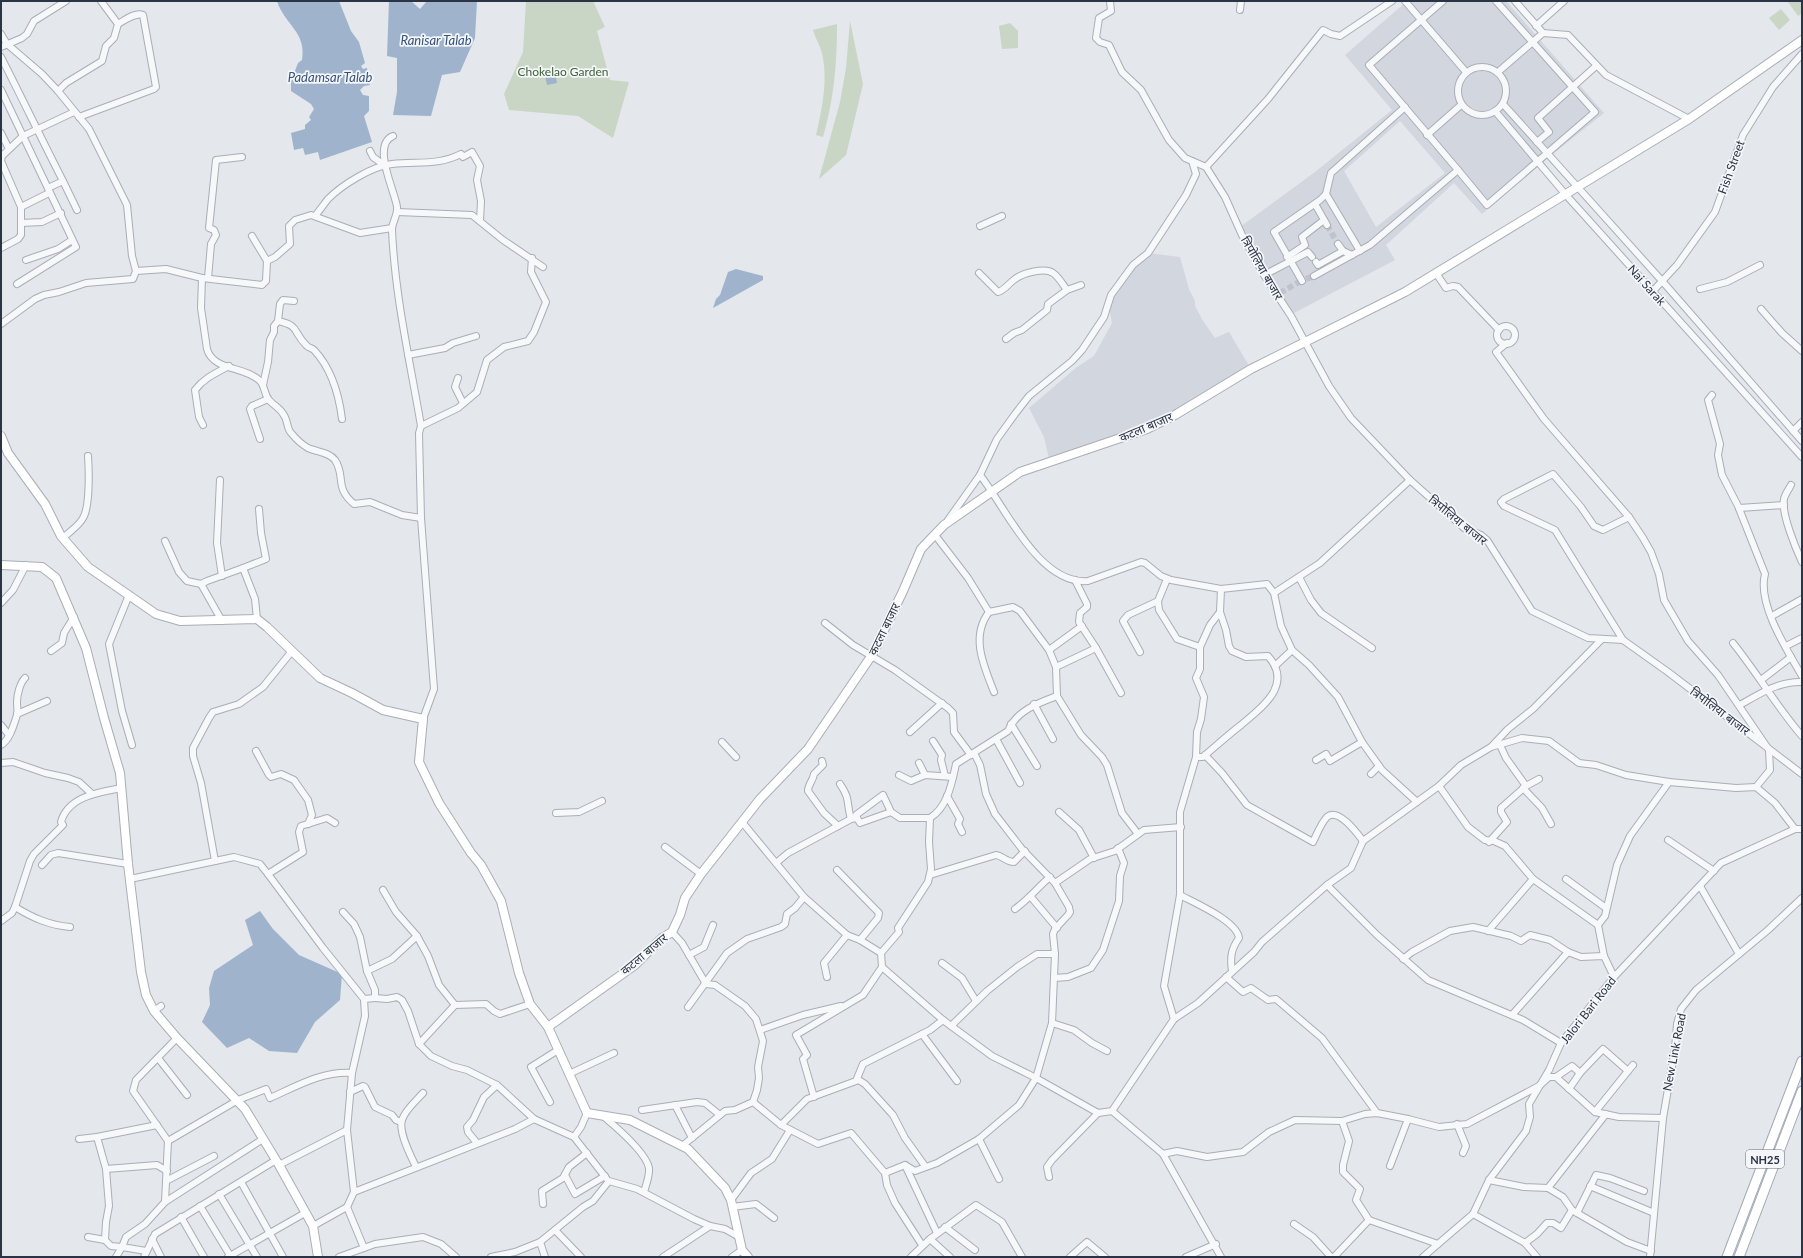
<svg xmlns="http://www.w3.org/2000/svg" width="1803" height="1258" viewBox="0 0 1803 1258" font-family="Lato,'Noto Sans Devanagari',sans-serif">
<style>
.built{fill:#d2d6de;fill-rule:evenodd}
.green{fill:#c9d6c5}
.water{fill:#9fb4cc}
.lines{fill:none;stroke-linecap:round;stroke-linejoin:round}
.street-tunnel{stroke:#bfc3cb;stroke-width:6;stroke-dasharray:6 3;stroke-linecap:butt}
.street-casing{stroke:#a9aeb7;stroke-width:8}
.secondary-casing{stroke:#a9aeb7;stroke-width:10}
.primary-casing{stroke:#a3abb8;stroke-width:11}
.street{stroke:#f7f8fa;stroke-width:6}
.secondary{stroke:#fff;stroke-width:8}
.primary{stroke:#fff;stroke-width:9}
.labels{text-anchor:middle;dominant-baseline:central;stroke-width:3.5;stroke-linejoin:round;paint-order:stroke}
.shield{fill:#f4f6f9;stroke:#676e7b;stroke-width:1}
.shield-label{font-size:11px;font-weight:bold;fill:#2b3445}
.park-label{font-size:12px;fill:#3f6138;stroke:#f4f6f9}
.street-label{font-size:12px;fill:#2b3445;stroke:#f4f6f9}
.water-label{font-size:13px;font-style:italic;fill:#34527a;stroke:#f4f6f9}
</style>
<rect width="100%" height="100%" fill="#e4e7ec"/>
<g class="built">
<path d="M1407,1H1506L1604,113L1549,157L1482,214L1454,183L1386,245L1395,260L1292,314L1264,275L1259,258L1240,227L1315,172L1392,110L1345,55ZM1400,121L1445,173L1376,227L1344,171Z"/>
<polygon points="1148,253 1180,257 1189,289 1195,301 1195,306 1203,321 1215,338 1229,332 1251,369 1147,429 1050,463 1044,437 1029,408 1077,367 1094,356 1112,323 1108,301 1118,285"/>
</g>
<g class="green">
<polygon points="526,1 593,1 605,27 597,31 610,80 629,82 613,138 578,116 509,110 504,94 523,52"/>
<polygon points="1790,1 1802,1 1802,13 1798,16 1788,2"/>
<polygon points="1781,9 1790,20 1779,30 1769,18"/>
<polygon points="850,21 863,84 846,155 819,179 840,102 846,68"/>
<polygon points="1010,23 1018,31 1018,48 1002,49 999,26"/>
<path d="M837,24C837,65 834,98 823,137L816,135C822,109 829,77 821,50C819,44 815,37 813,30Z"/>
</g>
<g class="water">
<path d="M277,1H339L351,31L359,42L365,63L361,66L363,69L367,68L370,85L364,86L360,90L363,95L369,96V111L364,116L372,142L320,160L318,152L305,155L303,148L294,150L291,133L305,129V125L311,120L309,117L314,109L311,104L291,91V81L298,63L302,60C307,32 284,24 277,1Z"/>
<polygon points="389,1 411,1 420,9 427,1 477,1 475,38 460,72 442,75 431,116 393,115 397,92 397,58 387,56"/>
<polygon points="555,70 557,83 547,85 544,72"/>
<polygon points="736,269 763,276 763,280 713,308 716,299 720,295 728,272"/>
<polygon points="260,911 273,929 299,955 342,974 340,1000 315,1022 297,1053 269,1051 249,1038 227,1048 202,1022 210,1005 209,988 214,971 253,945 245,920"/>
</g>
<g class="lines">
<g class="street-tunnel">
<polyline points="1327,225 1338,244"/>
<polyline points="1306,279 1314,276"/>
<polyline points="1280,293 1299,282"/>
</g>
<defs>
<g id="street">
<polyline points="1110,1 1111,11 1099,18 1096,38 1100,42 1109,45 1122,72 1141,90 1169,140 1185,158 1206,167 1225,197 1242,235 1264,275 1291,316 1329,386 1351,418 1410,480 1464,528 1481,535 1487,540 1532,611 1588,638 1623,640 1668,672 1802,774"/>
<polyline points="1405,1 1466,72"/>
<polyline points="1515,1 1543,33 1568,35 1606,75 1689,119"/>
<polyline points="1240,10 1241,1"/>
<polyline points="1536,26 1564,1"/>
<polyline points="1,34 7,44 42,74 58,91 89,129 127,205 132,256 136,271 133,279 86,283 59,292 44,295 35,299 1,324"/>
<polyline points="1,47 22,38 27,34 34,21 66,1"/>
<path d="M1,57C22,98 42,140 63,181"/>
<circle cx="1482" cy="91" r="24"/>
<polyline points="1498,72 1543,33"/>
<polyline points="1,90 76,247 17,284"/>
<polyline points="58,91 66,83 102,61 106,46 114,38 118,24 101,1"/>
<polyline points="1503,104 1663,282 1802,441"/>
<polyline points="1495,111 1566,195 1802,457"/>
<path d="M79,117L154,89L156,87L143,15C135,12 125,20 118,24"/>
<polyline points="1,133 9,149"/>
<polyline points="1427,135 1461,105"/>
<path d="M393,136C371,145 395,191 397,207C398,215 392,222 392,230C395,297 410,361 421,426L419,433L421,518L434,689L423,719"/>
<polyline points="1537,142 1549,132 1538,118 1596,66"/>
<polyline points="370,151 373,157 384,165"/>
<polyline points="1206,167 1268,99 1323,30 1331,34 1340,36 1392,1"/>
<polyline points="1458,170 1487,205 1595,112 1496,1"/>
<polyline points="48,188 63,181 77,210"/>
<polyline points="49,193 21,207 1,161 2,156 23,136 74,112"/>
<polyline points="1326,194 1360,251"/>
<polyline points="1315,204 1327,225"/>
<polyline points="397,212 472,215 503,240 543,267"/>
<path d="M315,216C320,210 324,204 328,199C342,185 372,166 392,164C417,161 437,166 461,154L463,157L472,152L480,166L477,180L481,201L480,221"/>
<polyline points="21,223 42,222 61,213"/>
<polyline points="980,226 1002,216"/>
<polyline points="1338,244 1343,251 1352,255"/>
<polyline points="1,248 18,239 21,235 21,207"/>
<polyline points="1287,257 1305,245 1302,237 1324,220"/>
<polyline points="26,260 58,249 72,240"/>
<polyline points="267,261 275,257 290,244 289,226 295,220 311,215 360,233 392,228"/>
<polyline points="1316,262 1318,265 1343,251"/>
<polyline points="136,271 166,269 202,278 262,285 266,281 267,261 252,236"/>
<path d="M979,273L998,292C1005,290 1009,283 1015,279C1023,273 1045,267 1053,273C1059,277 1063,285 1067,290"/>
<polyline points="1436,273 1446,288 1453,286 1458,287 1499,330"/>
<polyline points="1264,275 1308,252 1312,257"/>
<polyline points="1314,276 1370,245 1458,170 1369,65 1443,1"/>
<path d="M202,278L201,308L207,349C213,371 245,366 260,381C265,386 264,394 269,400C275,407 280,407 285,417C288,423 287,430 292,434C296,439 303,445 308,448C317,452 329,452 335,460C346,477 334,487 354,504L370,502L402,515L421,518"/>
<polyline points="208,278 211,244 216,235 214,230 209,228 216,160 242,157"/>
<polyline points="1302,281 1274,232 1320,200 1326,194 1331,173 1405,107"/>
<polyline points="1700,289 1727,282 1760,265"/>
<polyline points="1653,291 1677,265 1715,212 1743,135 1773,87 1802,54"/>
<polyline points="1761,309 1782,333 1802,351"/>
<path d="M278,321C301,326 292,332 307,346C309,348 312,348 314,350C331,368 339,395 342,419"/>
<circle cx="1506" cy="335" r="9"/>
<polyline points="1006,339 1014,333 1022,330 1047,310 1048,304 1067,290 1081,285"/>
<polyline points="1507,343 1496,352 1544,419 1629,517 1643,538 1651,552 1659,574 1664,600 1688,641 1718,675 1769,750 1770,770 1756,787"/>
<polyline points="408,355 445,348 453,343 476,336"/>
<polyline points="458,378 455,387 463,403"/>
<polyline points="263,385 268,362 270,340 274,332 274,326 278,321 280,304 283,300 294,301"/>
<path d="M1712,395L1708,400L1720,444L1718,455L1722,475L1738,506L1765,574C1757,604 1787,650 1802,676"/>
<path d="M203,425L199,417L195,390C204,378 216,373 229,366"/>
<polyline points="421,426 458,408 477,392 487,360 504,347 528,341 534,332 546,302 531,272 532,258"/>
<polyline points="1793,431 1802,422"/>
<polyline points="260,439 250,409 252,406 268,399"/>
<path d="M980,475C1006,508 1039,585 1088,581L1141,562L1145,563L1161,576L1171,580L1221,589L1267,584L1274,593L1320,563L1410,480"/>
<polyline points="220,480 217,543 222,576"/>
<path d="M1791,485C1789,489 1785,494 1784,499C1781,513 1796,549 1802,562"/>
<polyline points="1739,508 1784,505"/>
<polyline points="948,520 980,475 997,439 1015,414 1029,396 1072,361 1082,350 1104,317 1111,295 1133,265 1148,253 1186,195 1196,174 1192,161"/>
<polyline points="935,535 968,578 989,612 1013,607 1020,611 1049,650 1056,667 1057,696 1081,735 1102,757 1107,765 1122,813 1138,834"/>
<path d="M63,538C69,532 79,526 83,518C90,507 89,470 88,456"/>
<polyline points="165,541 179,572 187,581 201,584 222,621"/>
<polyline points="243,568 266,559 261,533 259,509"/>
<polyline points="1299,577 1311,600 1321,613 1372,648"/>
<polyline points="1167,579 1158,601 1159,610 1177,639 1200,647"/>
<polyline points="1075,580 1087,604 1087,607 1080,613 1079,622 1096,648 1121,693"/>
<polyline points="201,584 207,581 243,568 255,599 257,619"/>
<polyline points="1274,593 1281,626 1292,650 1309,665 1338,697 1362,742 1382,770 1417,802"/>
<polyline points="129,595 109,644 122,711 132,745"/>
<polyline points="1,603 13,590 26,565"/>
<path d="M989,612C970,637 984,666 994,692"/>
<polyline points="1772,616 1802,599"/>
<polyline points="825,623 853,645 895,670 948,708 953,713 954,732 971,755"/>
<polyline points="1623,640 1555,530 1504,506 1501,502 1504,499 1553,474 1581,507 1594,526 1603,530 1629,517"/>
<path d="M1733,643C1757,673 1777,707 1802,736"/>
<polyline points="1786,646 1802,638"/>
<polyline points="1049,650 1082,626"/>
<polyline points="51,651 62,643 64,633 74,617"/>
<polyline points="1140,652 1123,621 1128,615 1158,601"/>
<polyline points="1275,666 1292,650"/>
<polyline points="1056,667 1096,648"/>
<polyline points="1761,680 1791,657"/>
<polyline points="1034,704 1053,739"/>
<path d="M1740,705C1759,694 1779,681 1802,682"/>
<polyline points="17,714 47,701"/>
<polyline points="1011,724 1037,766"/>
<polyline points="1,725 9,735"/>
<polyline points="910,732 942,703"/>
<polyline points="996,739 1020,783"/>
<polyline points="933,741 942,755 941,760 945,776"/>
<polyline points="722,742 736,757"/>
<path d="M1,745C10,740 14,724 17,715C18,711 17,706 17,702C17,695 20,683 25,678"/>
<polyline points="1500,745 1506,758 1526,786"/>
<polyline points="1492,746 1508,729 1533,709 1602,639"/>
<polyline points="256,751 269,775 271,777 281,774 294,780 308,800 312,815 308,824"/>
<polyline points="974,753 980,765 986,794 995,814 1022,849 1055,883 1069,907 1070,912 1068,915 1055,929 1053,934 1055,954"/>
<path d="M1205,755L1222,773L1247,805L1313,842C1317,834 1321,823 1327,817C1338,807 1357,833 1363,841"/>
<path d="M1196,757H1203C1216,746 1228,735 1241,725C1261,708 1294,685 1268,656L1246,657L1232,651L1229,646L1226,630L1220,612"/>
<polyline points="1316,760 1326,754 1330,761 1362,742"/>
<path d="M822,761L823,765L814,774C813,781 808,784 808,791L824,813L838,826"/>
<polyline points="1,763 13,762 45,773 68,778 79,782 92,794"/>
<polyline points="919,763 925,775"/>
<polyline points="1371,774 1379,766"/>
<polyline points="899,775 911,781 925,775 953,777"/>
<path d="M840,784C851,800 846,803 851,819"/>
<polyline points="1439,786 1468,827 1485,840 1494,841 1505,846 1533,879 1598,925"/>
<polyline points="1523,788 1542,808 1551,824"/>
<polyline points="947,796 960,819 958,824 962,832"/>
<polyline points="1059,812 1079,830 1094,858"/>
<polyline points="556,813 579,812 602,801"/>
<polyline points="857,818 856,815 883,795 891,812"/>
<polyline points="742,822 804,897 847,935 860,940 881,953 882,967 943,1020 992,1056 1036,1078 1098,1113 1112,1111 1163,1154 1221,1257"/>
<polyline points="1668,840 1714,871"/>
<polyline points="1489,842 1507,822 1501,812 1501,808 1526,786 1539,779"/>
<polyline points="665,847 701,874"/>
<polyline points="215,861 201,783 193,756 193,748 209,718 213,712 239,704 263,687 292,651"/>
<polyline points="776,863 788,853 851,819 857,818 860,823 891,812 900,818 930,818"/>
<polyline points="42,865 51,855 58,853 128,864"/>
<polyline points="837,870 879,913 878,918 860,940"/>
<polyline points="268,874 303,852 299,832 301,826 327,818 335,823"/>
<path d="M930,875L996,855C1003,856 1006,862 1014,862L1025,851"/>
<polyline points="130,879 234,857 260,864 268,874 323,948 364,999 365,1016 352,1073 347,1130"/>
<polyline points="1566,879 1606,908"/>
<polyline points="1055,883 1090,859 1115,851 1144,830 1181,827"/>
<polyline points="1327,885 1377,935 1428,980 1523,1020 1561,1043"/>
<polyline points="1700,886 1739,954"/>
<polyline points="383,890 396,912 417,936 428,956 439,985 455,1005"/>
<path d="M1180,895C1195,903 1237,921 1239,938C1231,949 1230,958 1232,971"/>
<polyline points="1031,897 1057,928"/>
<path d="M15,907C33,918 49,925 70,927"/>
<path d="M1015,909C1029,899 1038,887 1050,877"/>
<polyline points="343,912 354,924 360,937 367,971 375,990 375,998 364,999"/>
<path d="M1,921L12,913L15,907L30,861L34,854L63,825L61,822C68,796 100,792 122,788"/>
<polyline points="1488,931 1533,879"/>
<polyline points="672,932 682,943 706,984"/>
<path d="M881,953L899,932L898,928L928,882L931,869L929,842L930,818C948,807 952,782 956,764L1008,731C1016,711 1038,703 1057,696"/>
<polyline points="689,955 704,947 713,925"/>
<polyline points="1604,956 1598,925 1605,916 1617,865 1630,836 1669,782"/>
<polyline points="1403,959 1412,952 1450,931 1473,927 1511,936 1521,941 1530,935 1550,940 1568,952 1581,957 1604,956 1614,977"/>
<polyline points="942,963 962,978 976,1001"/>
<polyline points="367,971 392,959 417,936"/>
<polyline points="827,977 824,963 847,935"/>
<polyline points="1226,977 1243,992 1251,988 1268,1000 1276,999 1322,1038 1377,1113"/>
<polyline points="1054,978 1068,977 1091,968 1103,950 1119,901 1120,876 1124,863 1118,848"/>
<polyline points="706,984 715,985 745,1006 756,1019 763,1041 758,1067 759,1078 757,1090 753,1102"/>
<polyline points="375,998 387,999 397,997 402,1000 408,1011 419,1044 431,1056 452,1066 467,1070 497,1085 534,1119 574,1137 581,1127 587,1113"/>
<polyline points="688,1007 727,953 747,939 781,927 785,924 787,914 795,908 804,897"/>
<polyline points="154,1011 161,1006"/>
<polyline points="1512,1015 1568,952"/>
<polyline points="1174,1019 1164,986 1180,895 1180,812 1196,757 1197,732 1201,719 1204,697 1196,678 1200,669 1200,647 1210,625 1220,612 1221,589"/>
<polyline points="1052,1023 1074,1030 1092,1043 1107,1051"/>
<polyline points="760,1030 803,1015 841,1006"/>
<polyline points="922,1034 957,1081"/>
<polyline points="419,1044 455,1005 486,1004 494,1011 500,1014 530,1004"/>
<polyline points="158,1058 187,1095"/>
<polyline points="1580,1073 1603,1049 1628,1071 1633,1065"/>
<polyline points="569,1074 614,1053"/>
<polyline points="1556,1077 1595,1112 1619,1117 1663,1118"/>
<polyline points="857,1079 865,1084 893,1115 905,1138 925,1166"/>
<polyline points="350,1092 363,1086 365,1087 375,1107 392,1115 396,1120 401,1122"/>
<polyline points="814,1097 803,1059 807,1055 796,1035 863,995 882,967"/>
<polyline points="550,1102 531,1067 558,1050"/>
<polyline points="675,1105 692,1138"/>
<polyline points="642,1110 697,1102 705,1103 720,1115"/>
<polyline points="1112,1111 1174,1019 1198,1003 1254,952 1262,942 1327,885 1351,868 1363,841 1439,786 1461,765 1491,747 1522,738 1549,741 1579,763 1596,765 1626,775 1669,782 1736,788 1756,787 1775,803 1795,829"/>
<polyline points="1595,1112 1628,1071"/>
<path d="M603,1116C615,1126 646,1152 649,1168C650,1175 646,1185 644,1192"/>
<polyline points="1342,1121 1349,1141 1343,1165 1343,1172 1360,1189 1356,1200 1369,1220"/>
<polyline points="1457,1124 1466,1146 1463,1153"/>
<polyline points="781,1125 818,1144 851,1133 885,1173 887,1185 895,1203 922,1245"/>
<polyline points="97,1137 106,1169 109,1206 106,1222 105,1240 111,1246 122,1247 116,1257"/>
<polyline points="574,1137 606,1178"/>
<polyline points="79,1139 97,1137 157,1125"/>
<polyline points="979,1139 999,1179"/>
<path d="M168,1141L238,1100L266,1089L270,1098C297,1086 322,1071 352,1073"/>
<polyline points="477,1143 468,1132 467,1127 473,1120 484,1097 497,1085"/>
<polyline points="682,1146 725,1111 735,1110 753,1102 781,1125 807,1099 856,1081 863,1064 930,1030 943,1020"/>
<polyline points="1163,1154 1177,1151 1207,1157 1243,1152 1269,1132 1295,1120 1342,1121 1365,1114 1377,1113 1408,1119 1439,1127 1467,1124 1539,1086 1549,1077 1556,1077 1572,1066 1580,1073 1569,1089"/>
<polyline points="279,1165 347,1130 354,1192"/>
<polyline points="905,1165 937,1233"/>
<polyline points="1390,1166 1408,1119"/>
<path d="M416,1167C411,1156 398,1132 402,1120C405,1110 416,1101 423,1093"/>
<polyline points="106,1169 157,1165 167,1171"/>
<polyline points="885,1173 905,1165 915,1171 937,1163 979,1139 1019,1105 1036,1078 1052,1023 1055,954 1037,954 1017,967 987,991 951,1026"/>
<polyline points="565,1175 575,1194 605,1176"/>
<polyline points="1049,1177 1047,1167 1052,1160 1098,1113"/>
<polyline points="1489,1180 1524,1187 1548,1188 1563,1197 1572,1210 1577,1213 1627,1242 1651,1251"/>
<polyline points="166,1181 214,1156"/>
<polyline points="241,1182 283,1257"/>
<polyline points="1590,1186 1654,1213"/>
<polyline points="1548,1188 1606,1114"/>
<polyline points="219,1194 257,1257"/>
<polyline points="731,1200 751,1173 772,1159 790,1130"/>
<polyline points="165,1202 263,1139"/>
<polyline points="543,1204 542,1191 563,1178 569,1167 587,1153"/>
<polyline points="200,1206 231,1257"/>
<polyline points="347,1207 364,1248"/>
<polyline points="732,1207 756,1204 774,1218"/>
<polyline points="1577,1213 1596,1175 1610,1178 1644,1191"/>
<polyline points="1473,1214 1525,1243 1537,1234 1547,1223 1553,1223 1561,1228 1572,1210"/>
<polyline points="181,1217 204,1257"/>
<polyline points="1294,1224 1313,1237 1331,1257"/>
<polyline points="313,1226 347,1207 354,1192 515,1129 534,1119"/>
<polyline points="945,1227 975,1250"/>
<polyline points="555,1230 581,1257"/>
<polyline points="88,1237 105,1240"/>
<polyline points="152,1239 161,1257"/>
<polyline points="930,1239 950,1257"/>
<polyline points="540,1242 545,1257"/>
<polyline points="1525,1243 1537,1257"/>
<polyline points="146,1251 122,1247 126,1237 145,1224 165,1202 168,1141 133,1091 136,1080 177,1038"/>
<polyline points="144,1257 155,1234 276,1160"/>
<polyline points="228,1257 305,1213"/>
<polyline points="339,1257 375,1244 423,1237 441,1244 456,1257"/>
<polyline points="491,1257 515,1252 540,1242 583,1207 593,1201 609,1181 637,1189 694,1219 710,1226 725,1229 739,1237"/>
<polyline points="663,1257 710,1226"/>
<polyline points="732,1257 742,1250"/>
<polyline points="911,1257 930,1239 976,1205 1002,1222 1022,1257"/>
<polyline points="1070,1257 1087,1242 1105,1257"/>
<polyline points="1186,1257 1216,1244"/>
<polyline points="1334,1257 1369,1220 1438,1244 1473,1214 1489,1180 1526,1131 1530,1117 1529,1104 1549,1070 1561,1043 1614,977 1721,863 1795,829 1802,829"/>
<polyline points="1423,1257 1438,1244"/>
<polyline points="1650,1257 1663,1118 1675,1049 1677,1024 1681,1009 1696,990 1768,930 1802,898"/>
</g>
<g id="secondary">
<polyline points="1,436 8,453 45,504 61,536 88,567 156,614 180,621 257,619 267,627 320,678 352,693 383,710 423,719 419,762 439,803 471,853 481,865 501,901 519,973 530,1004 548,1027 587,1113 630,1120 688,1149 725,1188 731,1200 742,1250 748,1257"/>
<polyline points="1,565 42,567 56,578 86,648 104,718 120,773 128,864 141,972 146,995 154,1011 177,1038 245,1109 279,1165 313,1226 318,1257"/>
<polyline points="548,1027 635,965 662,938 672,932 680,915 685,898 701,874 760,799 808,749 872,655 903,591 921,549 944,525 1020,472 1147,429 1175,415 1251,369 1405,292 1689,119 1802,40"/>
</g>
<g id="primary">
<polyline points="1727,1257 1802,1061"/>
<polyline points="1739,1257 1802,1091"/>
</g>
</defs>
<use href="#street" class="street-casing"/>
<use href="#secondary" class="secondary-casing"/>
<use href="#primary" class="primary-casing"/>
<use href="#street" class="street"/>
<use href="#secondary" class="secondary"/>
<use href="#primary" class="primary"/>
</g>
<g class="labels">
<rect class="shield" x="1746" y="1150" width="38" height="18" rx="3"/>
<g class="shield-label">
<text x="1765" y="1159">NH25</text>
</g>
<g class="park-label">
<text x="563" y="71">Chokelao Garden</text>
</g>
<g class="street-label">
<text transform="translate(1731 167) rotate(-70)">Fish Street</text>
<text transform="translate(1262 268) rotate(60)">त्रिपोलिया बाजार</text>
<text transform="translate(1647 285) rotate(48)">Nai Sarak</text>
<text transform="translate(1146 427) rotate(-23)">कटला बाजार</text>
<text transform="translate(1458 520) rotate(39)">त्रिपोलिया बाजार</text>
<text transform="translate(884 629) rotate(-64)">कटला बाजार</text>
<text transform="translate(1720 711) rotate(37)">त्रिपोलिया बाजार</text>
<text transform="translate(644 954) rotate(-40)">कटला बाजार</text>
<text transform="translate(1588 1010) rotate(-52)">Jalori Bari Road</text>
<text transform="translate(1674 1052) rotate(-79)">New Link Road</text>
</g>
<g class="water-label">
<text x="436" y="40">Ranisar Talab</text>
<text x="330" y="77">Padamsar Talab</text>
</g>
</g>
<rect width="1803" height="1258" fill="none" stroke="#2b3445" stroke-width="4"/>
</svg>
